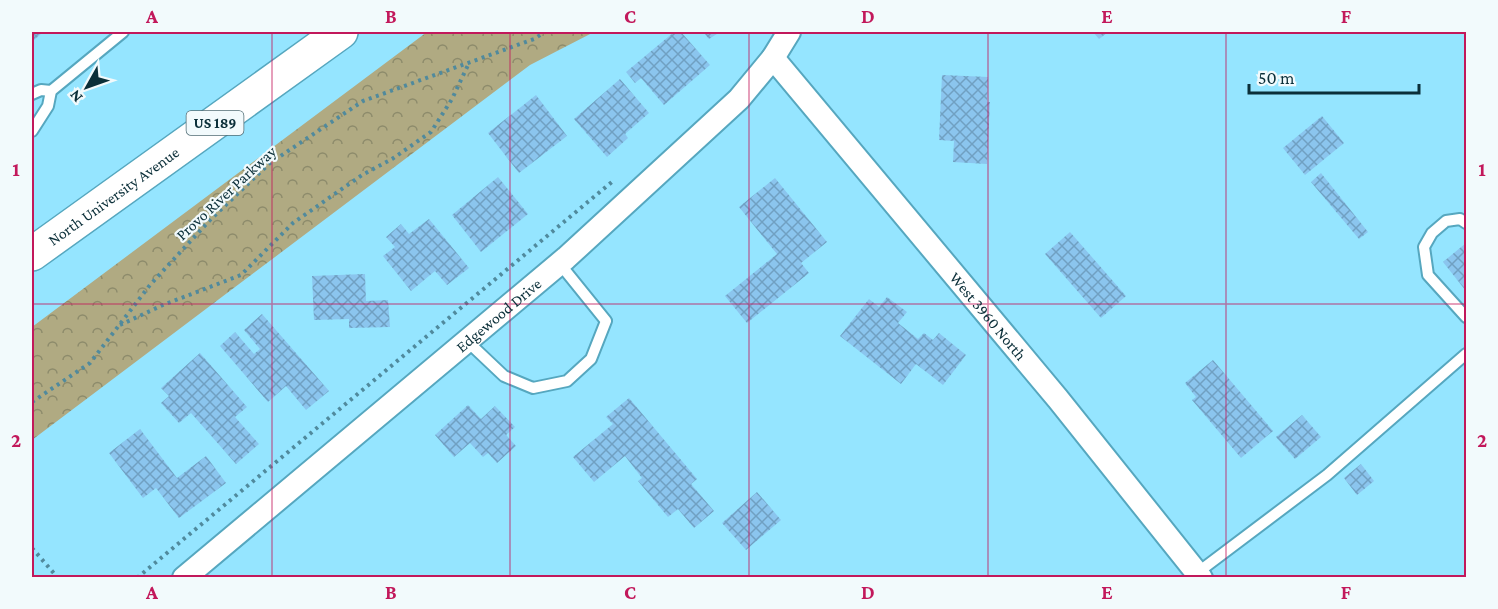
<svg xmlns="http://www.w3.org/2000/svg" width="1498" height="609" viewBox="0 0 1498 609" font-family="'Crimson Pro',serif">
<style>
.park{fill:url(#park-crowns)}
.building{fill:url(#building-cross-hatch)}
.lines{fill:none;stroke-linecap:round;stroke-linejoin:round}
.lane-casing{stroke:#56a7bf;stroke-width:14}
.street-casing{stroke:#56a7bf;stroke-width:26}
.highway-casing{stroke:#56a7bf;stroke-width:36}
.path{stroke:#508a9d;stroke-width:4;stroke-dasharray:3 4.5;stroke-linecap:butt}
.lane{stroke:#fff;stroke-width:10}
.street{stroke:#fff;stroke-width:22}
.highway{stroke:#fff;stroke-width:33}
.grid{fill:none;stroke:#c2185b;stroke-width:1.5;stroke-opacity:0.55}
.labels{text-anchor:middle;dominant-baseline:central;stroke-width:4.5;stroke-linejoin:round;paint-order:stroke}
.shield{fill:#f2fafc;stroke:#506c74;stroke-width:1.5}
.shield-label{font-size:15px;font-weight:bold;fill:#0b2f39}
.street-label{font-size:16px;fill:#0b2f39;stroke:#f2fafc}
.neatline{fill:none;stroke:#c2185b;stroke-width:2}
.grid-label{font-size:20px;text-anchor:middle;font-weight:bold;fill:#c2185b}
</style>
<defs>
<pattern id="park-crowns" width="20" height="18" patternUnits="userSpaceOnUse" patternTransform="scale(1.5)"><rect width="20" height="18" fill="#b0aa82"/><path d="M2 6a3 3 0 1 1 6 0M12 15a3 3 0 1 1 6 0" fill="none" stroke="#8d8b6b"/></pattern>
<pattern id="building-cross-hatch" width="8" height="8" patternUnits="userSpaceOnUse" patternTransform="scale(1.5)"><rect width="8" height="8" fill="#8bc5ee"/><path d="M0 0l8 8M0 8l8-8" fill="none" stroke="#70a0c2"/></pattern>
</defs>
<rect width="100%" height="100%" fill="#95e5ff"/>
<polygon class="park" points="427,32 594,32 530,65 32,440 32,327"/>
<g class="building">
<polygon points="32,32 43,32 32,42"/>
<polygon points="674,32 681,32 710,65 664,105 641,78 635,83 626,72"/>
<polygon points="703,32 720,32 709,39"/>
<polygon points="1093,32 1108,32 1099,39"/>
<polygon points="942,75 988,77 987,102 990,102 987,164 953,162 954,141 939,140"/>
<polygon points="620,79 649,113 625,134 628,138 607,157 574,119"/>
<polygon points="536,95 567,136 519,173 488,133"/>
<polygon points="1322,116 1344,143 1305,175 1283,148"/>
<polygon points="1321,173 1368,232 1359,239 1311,182"/>
<polygon points="498,177 528,214 481,252 452,215"/>
<polygon points="775,178 827,242 801,263 809,273 747,323 725,296 777,254 739,207"/>
<polygon points="429,219 469,268 447,285 435,271 411,291 383,256 395,247 386,237 401,224 409,234"/>
<polygon points="1070,232 1126,296 1101,318 1045,254"/>
<polygon points="1466,243 1466,291 1443,262"/>
<polygon points="365,274 366,301 388,300 390,327 349,328 349,319 314,320 312,276"/>
<polygon points="887,297 907,312 898,323 918,339 924,333 933,340 939,333 966,355 943,385 916,364 901,384 840,336 869,299 879,307"/>
<polygon points="262,314 329,391 306,410 286,386 268,402 220,346 235,332 254,354 260,349 244,330"/>
<polygon points="200,353 247,407 235,417 259,444 236,464 191,413 179,423 161,403 169,396 161,388"/>
<polygon points="1213,360 1273,431 1241,458 1192,400 1196,397 1185,383"/>
<polygon points="629,398 697,479 691,484 714,511 694,528 678,509 668,517 638,481 642,478 625,456 594,482 573,457 613,424 606,417"/>
<polygon points="468,405 481,419 495,406 515,427 506,435 516,446 497,463 488,453 483,457 470,443 454,457 435,435"/>
<polygon points="1302,415 1321,437 1295,459 1276,437"/>
<polygon points="140,429 177,478 206,456 226,483 179,518 156,488 143,498 109,453"/>
<polygon points="1361,464 1374,481 1357,495 1344,478"/>
<polygon points="757,492 781,520 746,550 722,523"/>
</g>
<g class="lines">
<defs>
<g id="lane">
<polyline points="32,94 41,90 51,91"/>
<polyline points="32,131 48,106 51,91 123,32"/>
<polyline points="1466,223 1460,219 1446,221 1432,233 1424,247 1428,275 1466,317"/>
<polyline points="467,341 504,376 533,388 567,381 591,359 606,321 560,264"/>
<polyline points="1197,573 1327,475 1466,354"/>
</g>
<g id="street">
<path id="s1" d="M773,58L1058,399L1201,578"/>
<path id="s2" d="M184,578L566,258L739,99L773,58L789,32"/>
</g>
<g id="highway">
<path id="s3" d="M32,254L341,32"/>
</g>
</defs>
<use href="#lane" class="lane-casing"/>
<use href="#street" class="street-casing"/>
<use href="#highway" class="highway-casing"/>
<g class="path">
<polyline points="120,325 163,305 241,275 293,223 362,175 392,159 431,132 452,99 469,63"/>
<polyline points="32,402 90,363 150,285 210,220 270,163 363,101 534,39 545,32"/>
<polyline points="32,548 58,578"/>
<polyline points="137,578 613,181"/>
</g>
<use href="#lane" class="lane"/>
<use href="#street" class="street"/>
<use href="#highway" class="highway"/>
</g>
<path class="grid" d="M272,32V578M510,32V578M749,32V578M988,32V578M1226,32V578M32,304H1466"/>
<g class="labels">
<rect class="shield" x="186.5" y="111" width="57" height="24" rx="4.5"/>
<g class="shield-label">
<text x="215" y="123">US 189</text>
</g>
<g class="street-label">
<text transform="translate(226 193) rotate(-43)">Provo River Parkway</text>
<text stroke="none"><textPath href="#s3" startOffset="100">North University Avenue</textPath></text>
<text stroke="none"><textPath href="#s2" startOffset="410">Edgewood Drive</textPath></text>
<text stroke="none"><textPath href="#s1" startOffset="336">West 3960 North</textPath></text>
</g>
</g>
<rect width="1498" height="609" fill="none" stroke="#f2fafc" stroke-width="66"/>
<g transform="translate(87 87) rotate(230)" stroke="#f2fafc" stroke-width="4.5" paint-order="stroke">
<path d="M0-4.5L10 22L0 15L-10 22Z" fill="#0b2f39"/>
<text y="-9" font-size="16" font-weight="bold" text-anchor="middle" fill="#0b2f39">N</text>
</g>
<path d="M1249 84v9h170v-9" fill="none" stroke="#0b2f39" stroke-width="3"/>
<text x="1258" y="84" font-size="18" fill="#0b2f39" stroke="#f2fafc" stroke-width="4.5" paint-order="stroke">50 m</text>
<rect x="33" y="33" width="1432" height="543" class="neatline"/>
<g class="grid-label">
<text x="152" y="23">A</text>
<text x="391" y="23">B</text>
<text x="630" y="23">C</text>
<text x="868" y="23">D</text>
<text x="1107" y="23">E</text>
<text x="1346" y="23">F</text>
<text x="16" y="176">1</text>
<text x="1482" y="176">1</text>
<text x="16" y="447">2</text>
<text x="1482" y="447">2</text>
<text x="152" y="599">A</text>
<text x="391" y="599">B</text>
<text x="630" y="599">C</text>
<text x="868" y="599">D</text>
<text x="1107" y="599">E</text>
<text x="1346" y="599">F</text>
</g>
</svg>
